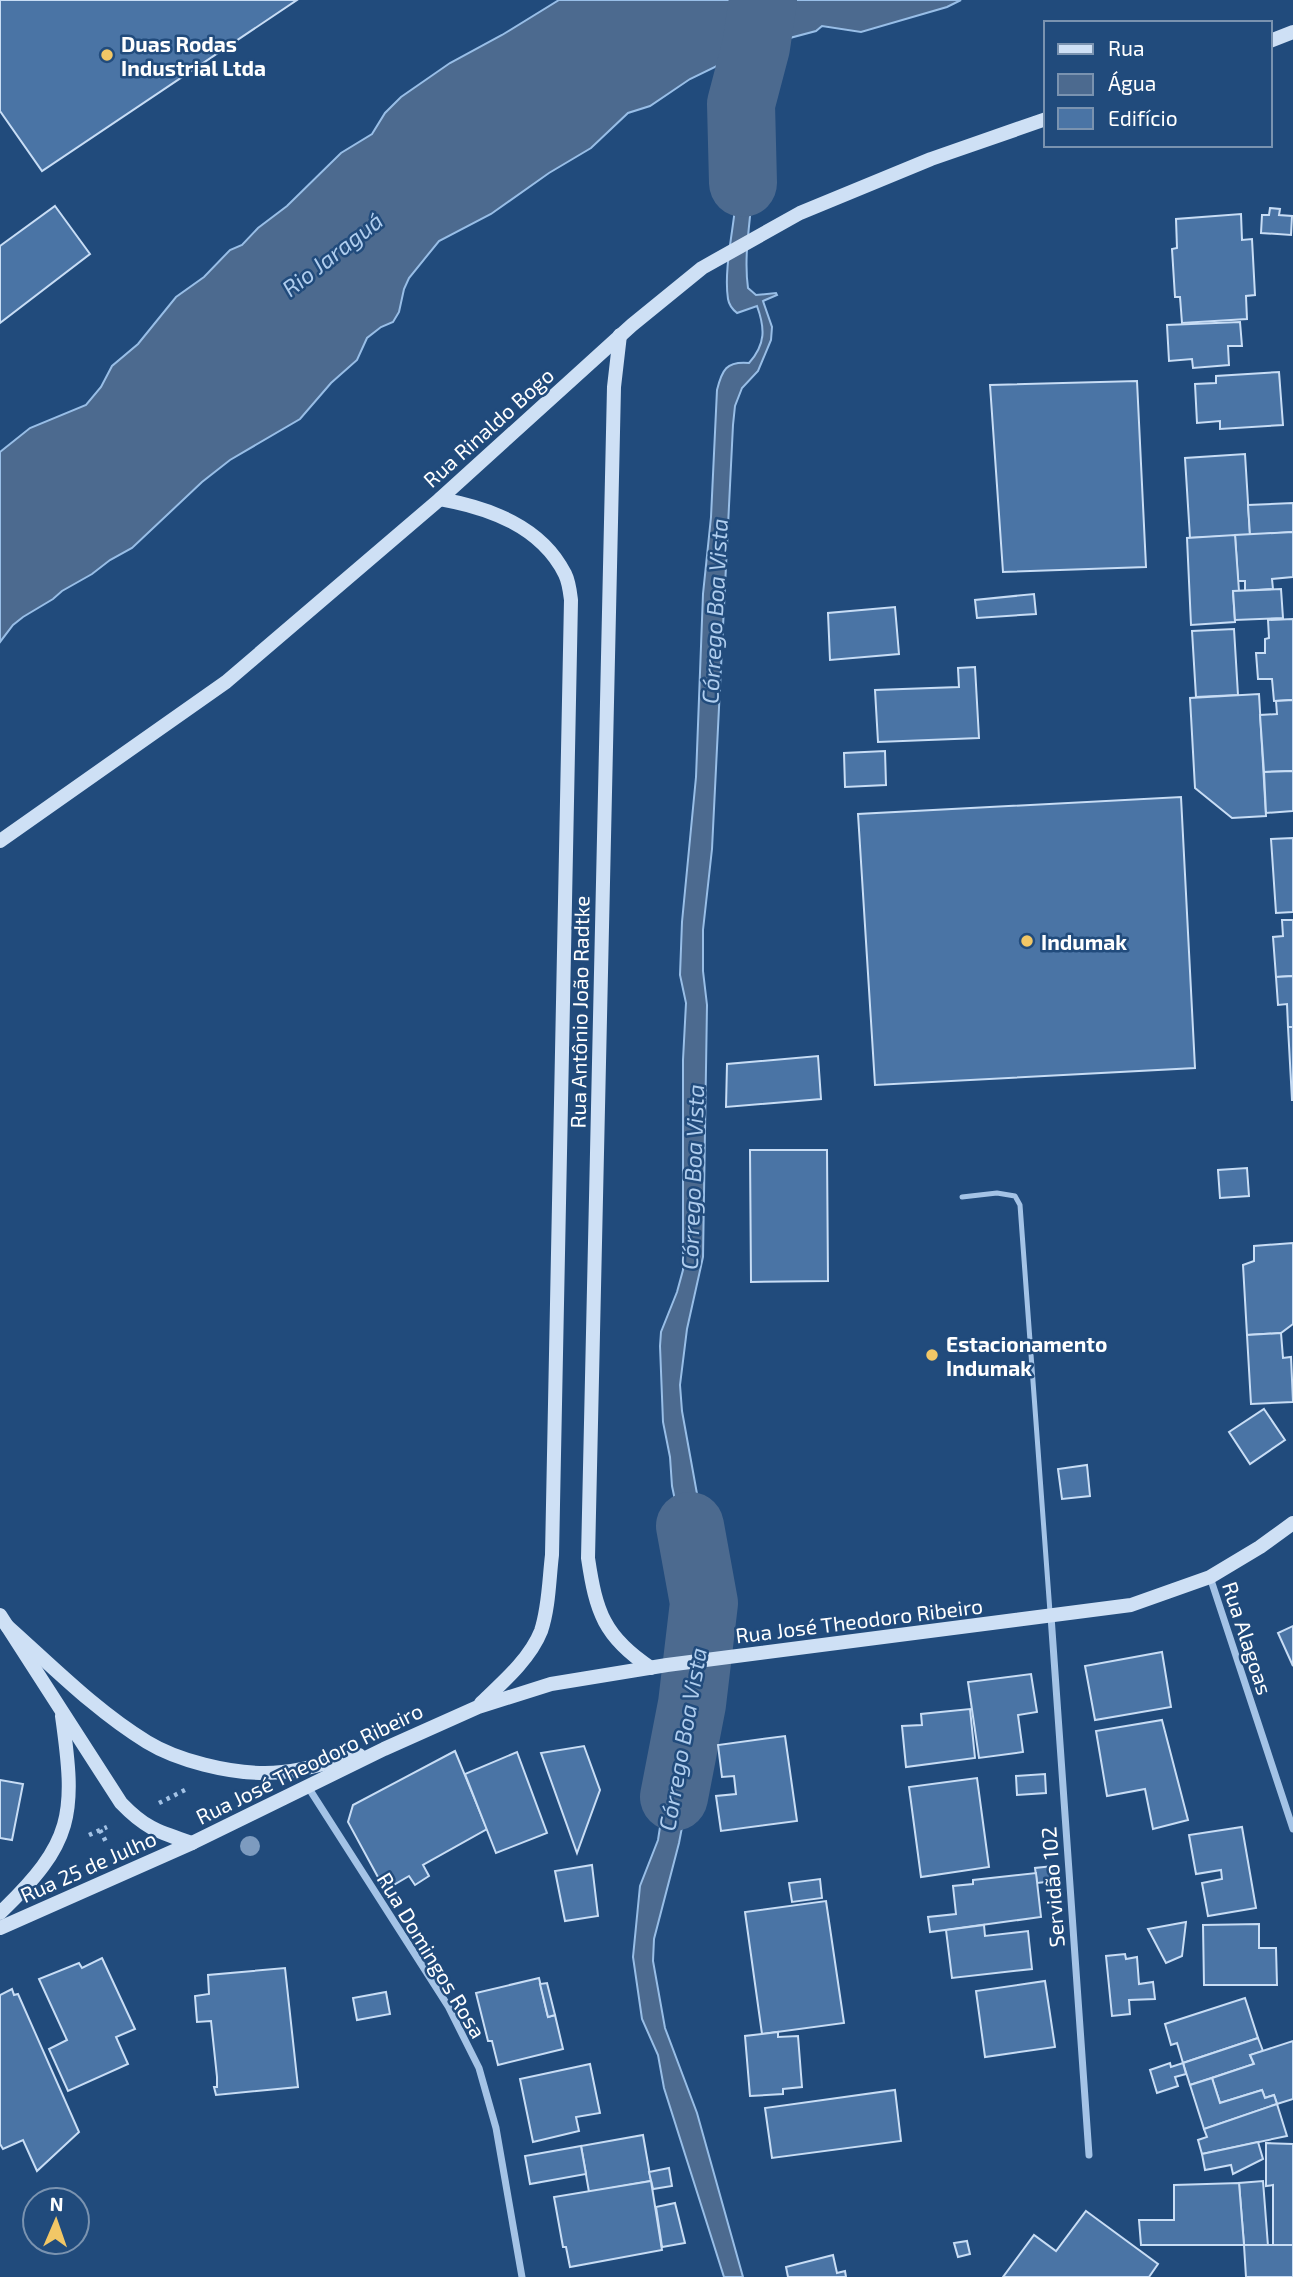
<svg xmlns="http://www.w3.org/2000/svg" width="1293" height="2277" viewBox="0 0 1293 2277" font-family="'Exo 2',sans-serif">
<style>
.water{fill:#4c6a8f;stroke:#98bee7;stroke-width:2}
.lines{fill:none;stroke-linecap:round;stroke-linejoin:round}
.river{stroke:#4c6a8f;stroke-width:68}
.building{fill:#4a74a5;stroke:#c8ddf5;stroke-width:2}
.path{stroke:#a4c3e6;stroke-width:4.5;stroke-dasharray:3.5 5;stroke-linecap:butt}
.lane{stroke:#a4c3e6;stroke-width:5}
.street{stroke:#a4c3e6;stroke-width:7}
.secondary{stroke:#cee0f5;stroke-width:14}
.tree{fill:#7d9bbf}
.poi-dot{fill:#f2c766;stroke:#214b7c;stroke-width:2.5}
.labels{text-anchor:middle;dominant-baseline:central;stroke-width:5;stroke-linejoin:round;paint-order:stroke}
.poi-label{font-size:21px;font-weight:bold;fill:#fff;stroke:#214b7c;text-anchor:start}
.street-label{font-size:21px;fill:#fff;stroke:#214b7c}
.water-label{font-size:23px;font-style:italic;fill:#afcdee;stroke:#214b7c}
</style>
<rect width="100%" height="100%" fill="#214b7c"/>
<g class="water">
<polygon points="559,0 961,0 947,7 861,32 822,26 816,31 756,47 731,62 725,62 690,79 650,106 628,113 591,148 549,173 491,214 439,241 409,278 404,289 399,312 393,322 381,327 367,338 357,360 331,383 300,419 230,460 202,482 132,548 110,560 92,574 62,591 53,599 23,617 13,625 0,642 0,452 30,428 86,405 101,387 112,366 138,344 176,297 204,277 230,250 242,245 258,228 287,206 341,153 372,134 385,113 401,97 450,63 502,35"/>
<path d="M753,179C752,215 743,252 748,288L756,295L776,293L777,295L763,301L772,327L771,340L758,371L742,388L735,406L733,425L712,849L703,930V971L707,1005L703,1257L687,1329L680,1385L682,1411L711,1571L713,1618L690,1620V1571L672,1486L670,1457L663,1422L660,1346L661,1332L677,1292L683,1270V1060L686,1003L680,975L682,922L696,777L703,594L711,517L717,390C722,370 726,361 749,363C766,344 765,328 757,306L737,313C732,309 729,305 728,299C723,267 736,220 737,186Z"/>
<polygon points="706,1702 679,1843 654,1939 653,1961 665,2028 697,2113 743,2277 724,2277 664,2088 658,2055 642,2019 633,1957 640,1886 658,1840 679,1705"/>
</g>
<g class="lines">
<g class="river">
<polyline points="743,183 741,104 756,47 763,0"/>
<polyline points="674,1797 692,1704 704,1603 690,1526"/>
</g>
</g>
<g class="building">
<polygon points="0,0 297,0 42,171 0,111"/>
<polygon points="55,206 90,254 0,323 0,246"/>
<polygon points="1270,208 1280,209 1279,215 1292,216 1291,235 1261,233 1262,215 1269,215"/>
<polygon points="1241,214 1242,240 1252,239 1255,295 1246,296 1247,319 1182,323 1180,297 1175,297 1172,249 1177,248 1176,219"/>
<polygon points="1240,322 1242,346 1228,346 1229,365 1193,368 1192,359 1169,361 1167,325"/>
<polygon points="1279,372 1283,425 1220,429 1220,421 1197,423 1195,384 1216,383 1216,376"/>
<polygon points="1137,381 1146,567 1003,572 990,385"/>
<polygon points="1245,454 1250,535 1190,538 1185,458"/>
<polygon points="1293,503 1293,532 1250,535 1248,505"/>
<polygon points="1293,532 1293,577 1272,579 1273,589 1245,591 1245,581 1238,581 1235,535"/>
<polygon points="1235,535 1239,591 1233,591 1235,622 1191,625 1187,538"/>
<polygon points="1281,589 1283,618 1235,620 1233,591"/>
<polygon points="1034,594 1036,614 977,618 975,600"/>
<polygon points="895,607 899,654 830,660 828,613"/>
<polygon points="1293,619 1293,700 1274,701 1272,679 1258,679 1256,653 1265,653 1265,639 1269,638 1268,620"/>
<polygon points="1234,629 1238,695 1196,697 1192,631"/>
<polygon points="975,667 979,738 878,742 875,690 959,687 958,668"/>
<polygon points="1259,694 1266,816 1232,818 1195,788 1190,698"/>
<polygon points="1293,700 1293,771 1264,772 1260,715 1277,714 1276,701"/>
<polygon points="885,751 886,785 845,787 844,753"/>
<polygon points="1293,771 1293,811 1266,813 1264,772"/>
<polygon points="1181,797 1195,1068 875,1085 858,814"/>
<polygon points="1293,838 1293,912 1276,913 1271,839"/>
<polygon points="1282,920 1293,920 1293,976 1276,977 1273,937 1283,936"/>
<polygon points="1293,976 1293,1027 1288,1027 1287,1004 1278,1005 1276,977"/>
<polygon points="1288,1027 1293,1027 1293,1100 1292,1100"/>
<polygon points="818,1056 821,1099 726,1107 727,1064"/>
<polygon points="750,1150 827,1150 828,1281 751,1282"/>
<polygon points="1247,1168 1249,1196 1220,1198 1218,1170"/>
<polygon points="1293,1243 1293,1324 1281,1333 1247,1335 1243,1265 1254,1261 1254,1246"/>
<polygon points="1281,1333 1283,1358 1291,1357 1293,1402 1251,1404 1247,1335"/>
<polygon points="1264,1409 1285,1440 1250,1464 1229,1432"/>
<polygon points="1087,1465 1090,1496 1062,1499 1058,1469"/>
<polygon points="1293,1626 1293,1666 1278,1633"/>
<polygon points="1162,1652 1171,1707 1095,1720 1085,1666"/>
<polygon points="1031,1674 1037,1712 1018,1715 1023,1752 979,1758 968,1682"/>
<polygon points="970,1709 975,1758 906,1767 902,1726 922,1725 921,1714"/>
<polygon points="1162,1720 1188,1820 1153,1829 1145,1789 1107,1796 1096,1731"/>
<polygon points="785,1736 797,1821 721,1831 716,1796 736,1794 734,1776 722,1777 718,1745"/>
<polygon points="584,1746 600,1790 577,1853 541,1753"/>
<polygon points="455,1751 487,1829 423,1865 429,1876 415,1885 409,1876 385,1890 348,1822 353,1805"/>
<polygon points="517,1752 547,1833 496,1853 465,1774"/>
<polygon points="1045,1774 1046,1793 1017,1795 1016,1776"/>
<polygon points="977,1778 989,1867 921,1877 909,1787"/>
<polygon points="0,1780 23,1784 12,1840 0,1838"/>
<polygon points="1242,1827 1256,1908 1208,1916 1202,1883 1222,1879 1221,1870 1196,1874 1189,1835"/>
<polygon points="592,1865 598,1916 565,1921 555,1871"/>
<polygon points="1053,1866 1055,1881 1037,1883 1035,1868"/>
<polygon points="1036,1873 1041,1917 930,1932 928,1917 956,1914 953,1886 973,1884 973,1880"/>
<polygon points="820,1879 822,1898 792,1902 789,1883"/>
<polygon points="826,1901 844,2023 762,2034 745,1912"/>
<polygon points="1186,1922 1182,1956 1166,1963 1148,1929"/>
<polygon points="1259,1924 1259,1948 1276,1948 1277,1985 1204,1985 1203,1925"/>
<polygon points="984,1925 985,1936 1028,1931 1032,1969 952,1978 946,1930"/>
<polygon points="1125,1954 1126,1959 1137,1957 1139,1984 1153,1982 1155,1999 1129,2000 1130,2014 1112,2016 1106,1956"/>
<polygon points="102,1958 135,2029 116,2037 128,2064 68,2091 49,2049 67,2040 39,1979 79,1963 82,1968"/>
<polygon points="285,1968 298,2087 216,2095 214,2087 217,2087 217,2077 211,2021 197,2022 195,1996 209,1994 208,1975"/>
<polygon points="539,1978 548,2017 555,2015 563,2049 498,2065 492,2041 488,2041 476,1993"/>
<polygon points="1045,1981 1055,2047 985,2057 976,1991"/>
<polygon points="547,1983 555,2015 548,2017 540,1984"/>
<polygon points="12,1989 14,1995 18,1994 79,2132 37,2171 23,2140 3,2149 0,2144 0,1995"/>
<polygon points="386,1992 390,2014 357,2020 353,1998"/>
<polygon points="1245,1998 1258,2038 1183,2063 1177,2043 1171,2045 1165,2024"/>
<polygon points="778,2032 778,2037 798,2036 802,2087 783,2089 783,2094 750,2096 745,2036"/>
<polygon points="1258,2038 1263,2051 1250,2055 1254,2064 1190,2085 1183,2063"/>
<polygon points="1293,2041 1293,2099 1277,2104 1274,2095 1265,2098 1262,2090 1220,2103 1212,2078 1254,2064 1250,2055"/>
<polygon points="1170,2063 1171,2067 1183,2063 1186,2074 1175,2077 1178,2086 1157,2093 1150,2070"/>
<polygon points="590,2064 600,2113 576,2117 579,2131 533,2142 520,2079"/>
<polygon points="1212,2078 1220,2103 1262,2090 1265,2098 1274,2095 1277,2104 1204,2129 1190,2085"/>
<polygon points="895,2090 901,2141 772,2158 765,2108"/>
<polygon points="1277,2104 1287,2136 1202,2154 1198,2140 1207,2137 1204,2129"/>
<polygon points="643,2135 651,2181 589,2192 581,2146"/>
<polygon points="1258,2142 1263,2159 1233,2174 1231,2165 1205,2170 1202,2154"/>
<polygon points="1266,2143 1293,2144 1293,2245 1273,2245 1273,2185 1266,2186"/>
<polygon points="581,2146 586,2174 530,2184 525,2156"/>
<polygon points="669,2168 672,2186 653,2189 649,2172"/>
<polygon points="651,2181 662,2250 570,2267 566,2247 563,2247 554,2197"/>
<polygon points="1263,2181 1268,2246 1244,2245 1239,2183"/>
<polygon points="1239,2183 1244,2245 1141,2245 1139,2220 1174,2220 1174,2185"/>
<polygon points="675,2203 685,2243 662,2247 656,2207"/>
<polygon points="1086,2211 1158,2264 1149,2277 1003,2277 1034,2235 1056,2251"/>
<polygon points="967,2241 970,2254 958,2257 954,2243"/>
<polygon points="1244,2245 1293,2245 1293,2277 1246,2277"/>
<polygon points="833,2255 837,2273 845,2271 846,2277 788,2277 786,2267"/>
</g>
<g class="lines">
<g class="path">
<polyline points="159,1803 189,1788"/>
<polyline points="100,1830 107,1844"/>
<polyline points="89,1835 107,1827"/>
</g>
<polyline class="lane" points="962,1197 997,1193 1015,1196 1020,1205 1050,1612"/>
<g class="street">
<polyline points="1210,1577 1293,1829"/>
<polyline points="1051,1616 1089,2155"/>
<polyline points="308,1787 448,2006 479,2068 496,2128 522,2277"/>
</g>
<g class="secondary">
<polyline points="1270,41 1293,32"/>
<path d="M620,335L614,387L588,1558C596,1612 604,1637 651,1668"/>
<path d="M440,499C489,508 541,526 565,574C569,582 570,592 571,600L552,1555C549,1580 549,1607 541,1631C530,1659 502,1683 481,1703"/>
<polyline points="0,841 226,682 440,499 632,325 702,268 800,213 931,159 1046,119"/>
<path d="M0,1615L121,1803C146,1829 159,1832 192,1843"/>
<path d="M7,1626C52,1666 96,1711 147,1742C178,1761 229,1773 265,1773C297,1773 329,1762 359,1755"/>
<path d="M0,1913C74,1842 76,1815 62,1716"/>
<polyline points="0,1928 192,1843 384,1749 478,1707 551,1684 667,1665 1131,1605 1210,1577 1260,1547 1293,1523"/>
</g>
</g>
<circle class="tree" cx="250" cy="1846" r="10"/>
<g class="poi-dot">
<circle cx="107" cy="55" r="7"/>
<circle cx="1027" cy="941" r="7"/>
<circle cx="932" cy="1355" r="7"/>
</g>
<g class="labels">
<g class="poi-label">
<text x="121" y="43">Duas Rodas<tspan x="121" dy="24">Industrial Ltda</tspan></text>
<text x="1041" y="941">Indumak</text>
<text x="946" y="1343">Estacionamento<tspan x="946" dy="24">Indumak</tspan></text>
</g>
<g class="street-label">
<text transform="translate(488 427) rotate(-42)">Rua Rinaldo Bogo</text>
<text transform="translate(579 1012) rotate(-89)">Rua Antônio João Radtke</text>
<text transform="translate(859 1620) rotate(-7)">Rua José Theodoro Ribeiro</text>
<text transform="translate(1248 1638) rotate(72)">Rua Alagoas</text>
<text transform="translate(309 1763) rotate(-26)">Rua José Theodoro Ribeiro</text>
<text transform="translate(88 1866) rotate(-24)">Rua 25 de Julho</text>
<text transform="translate(1052 1887) rotate(-94)">Servidão 102</text>
<text transform="translate(432 1955) rotate(59)">Rua Domingos Rosa</text>
</g>
<g class="water-label">
<text transform="translate(332 254) rotate(-38)">Rio Jaraguá</text>
<text transform="translate(714 611) rotate(-87)">Córrego Boa Vista</text>
<text transform="translate(692 1177) rotate(-88)">Córrego Boa Vista</text>
<text transform="translate(682 1739) rotate(-80)">Córrego Boa Vista</text>
</g>
</g>
<rect x="1044" y="21" width="228" height="126" fill="#214b7c" stroke="#7a93b0" stroke-width="2"/>
<rect x="1058" y="44" width="35" height="10" fill="#cee0f5" stroke="#7a93b0" stroke-width="2"/>
<text x="1108" y="56" font-size="21" fill="#ffffff">Rua</text>
<rect x="1058" y="74" width="35" height="21" fill="#4c6a8f" stroke="#7a93b0" stroke-width="2"/>
<text x="1108" y="91" font-size="21" fill="#ffffff">Água</text>
<rect x="1058" y="108" width="35" height="21" fill="#4a74a5" stroke="#7a93b0" stroke-width="2"/>
<text x="1108" y="126" font-size="21" fill="#ffffff">Edifício</text>
<g transform="translate(56 2221) rotate(2)"><circle r="33" fill="#214b7c" stroke="#7a93b0" stroke-width="2"/>
<path d="M0-5L12 26L0 18L-12 26Z" fill="#f2c766"/>
<text y="-10" font-size="19" font-weight="bold" text-anchor="middle" fill="#ffffff">N</text>
</g>
</svg>
